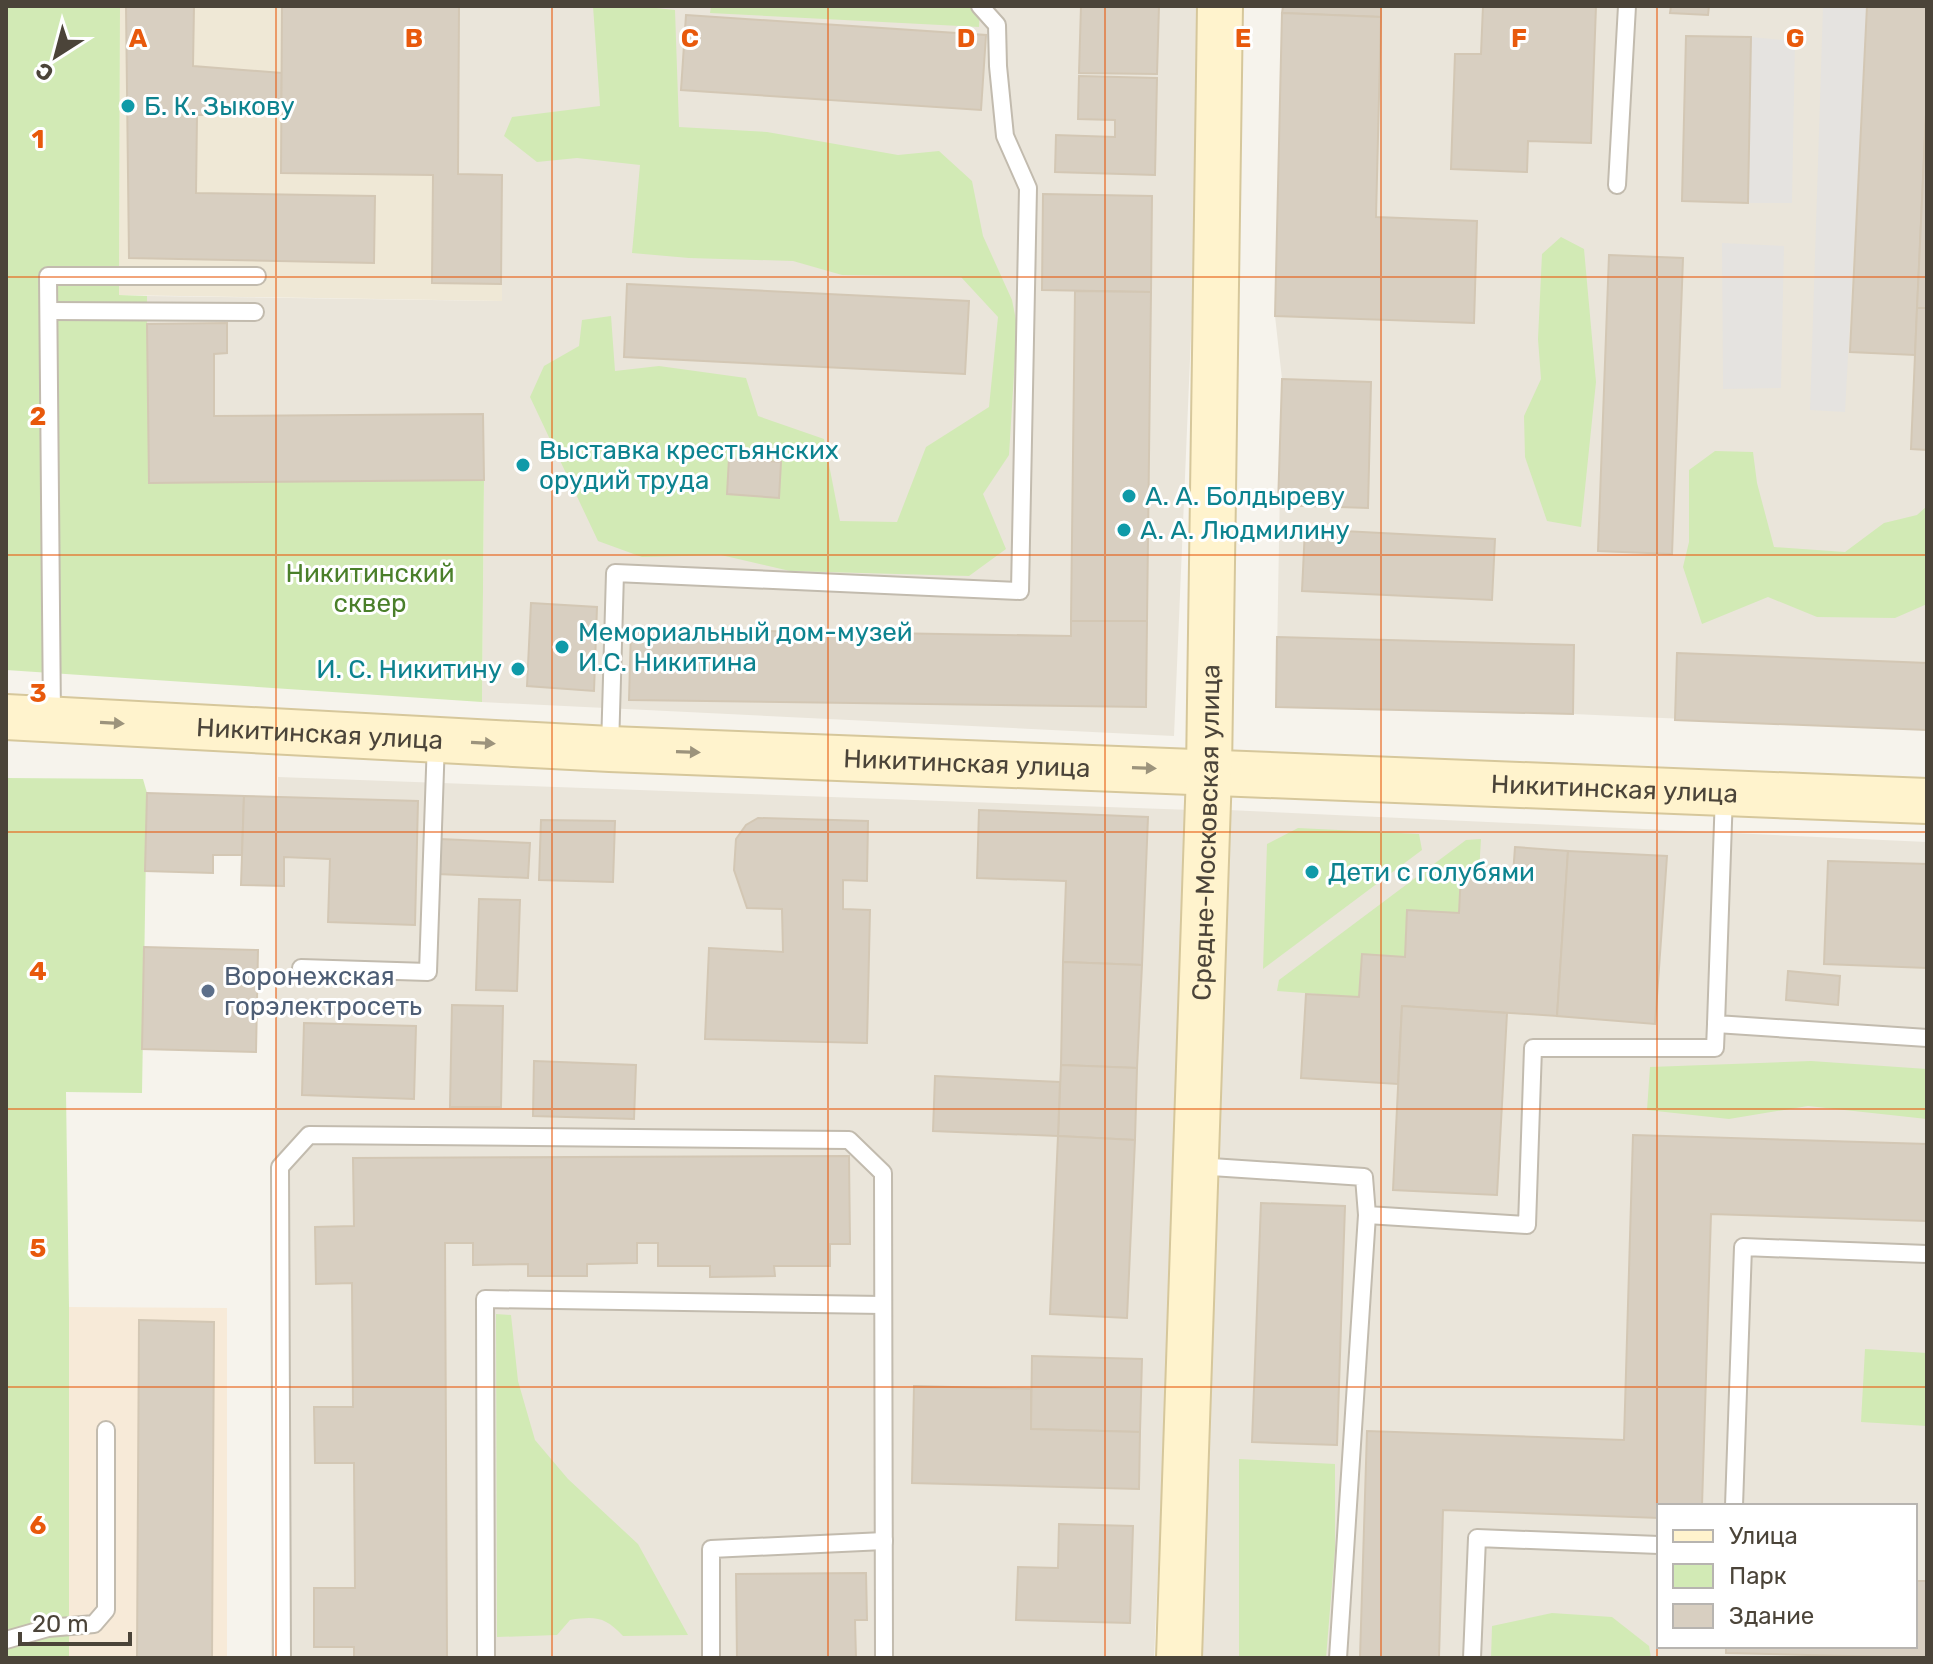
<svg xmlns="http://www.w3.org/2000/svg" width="1933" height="1664" viewBox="0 0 1933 1664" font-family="Rubik,sans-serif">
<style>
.residential{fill:#eae5da;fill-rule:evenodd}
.commercial{fill:#f7ead8}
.education{fill:#efe8d6}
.green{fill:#d2eab5;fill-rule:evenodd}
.parking{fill:#e5e3e0}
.building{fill:#d8cfc1;stroke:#d3c7b4;stroke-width:2}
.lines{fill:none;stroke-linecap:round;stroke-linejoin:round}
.lane-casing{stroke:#c2bbae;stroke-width:20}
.secondary-casing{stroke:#d6c79b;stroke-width:48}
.lane{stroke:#fff;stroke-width:16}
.secondary{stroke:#fff3cd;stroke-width:44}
.oneway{fill:#9c937c}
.grid{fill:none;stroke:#e8590c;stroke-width:2;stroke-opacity:0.55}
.culture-dot{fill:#0f9aa8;stroke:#fff;stroke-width:3}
.service-dot{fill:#5c6f8a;stroke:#fff;stroke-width:3}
.labels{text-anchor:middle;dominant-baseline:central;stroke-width:6;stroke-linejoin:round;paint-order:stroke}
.culture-label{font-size:26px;fill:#0d838f;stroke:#fff;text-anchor:start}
.park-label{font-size:26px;fill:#4a7f2a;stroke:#fff}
.street-label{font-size:26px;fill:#4b4439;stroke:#fff}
.service-label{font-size:26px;fill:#4e5e75;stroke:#fff;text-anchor:start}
.grid-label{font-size:26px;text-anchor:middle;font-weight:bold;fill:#e8590c;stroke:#fff;stroke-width:6;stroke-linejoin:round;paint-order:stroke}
</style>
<rect width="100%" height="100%" fill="#f6f3ec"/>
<g class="residential">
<polygon points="459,6 1205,6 1174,736 482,702 484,480 149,483 147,296 501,301 502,175 458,174"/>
<polygon points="1284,6 1927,6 1927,730 1573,714 1276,707 1282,379 1275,316"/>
<polygon points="278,777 1192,810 1154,1658 271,1658"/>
<path d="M1228,810L1927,842V1658H1195ZM1659,1506H1915V1646H1659Z"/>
</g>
<polygon class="commercial" points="69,1307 227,1308 227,1658 69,1658"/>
<polygon class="education" points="120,6 459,6 458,174 502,175 502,301 119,295"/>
<g class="green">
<polygon points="6,6 120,6 119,295 147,296 149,483 484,480 482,702 6,670"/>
<path d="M593,6H637L675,10L679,127L767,132L898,155L939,151L972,181L983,236L1012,300L1017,325L1009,455L983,494L1006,549L969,576L790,571L721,555L642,557L598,541L530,397L544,366L579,346L582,320L611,316L615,371L659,366L746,378L758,416L824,439L840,521L897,522L926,447L989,407L998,317L961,277L842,275L793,261L689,258L632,253L640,165L577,158L537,162L504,136L512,117L600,106ZM730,459L781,462L778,498L728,494Z"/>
<polygon points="711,6 980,6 979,27 710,13"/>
<polygon points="1561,237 1584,249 1596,382 1581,527 1547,521 1525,457 1524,416 1541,379 1538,339 1542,254"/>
<polygon points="1715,451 1753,452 1757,483 1774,547 1845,552 1884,523 1917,515 1927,506 1927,604 1895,618 1817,617 1768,597 1702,624 1683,567 1689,542 1689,470"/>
<polygon points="6,778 143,779 147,793 142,1093 66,1092 69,1307 69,1658 6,1658"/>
<polygon points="1298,828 1419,834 1422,850 1263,969 1267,844"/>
<polygon points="1481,839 1479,873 1461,872 1459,913 1408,910 1405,957 1362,955 1359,997 1277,991 1279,980 1466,840"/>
<polygon points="1811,1061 1927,1069 1927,1119 1808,1106 1729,1119 1647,1110 1650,1067"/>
<path d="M496,1314L511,1315L518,1381L535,1440L568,1479L638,1544L688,1635L623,1636C605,1617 596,1616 570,1620L557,1635L497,1637Z"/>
<polygon points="1865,1349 1927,1353 1927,1426 1861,1422"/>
<polygon points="1239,1459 1335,1464 1335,1549 1326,1658 1239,1658"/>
<polygon points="1552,1613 1612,1617 1649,1646 1651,1658 1491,1658 1492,1626"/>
</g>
<g class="parking">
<polygon points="1823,6 1867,6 1845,412 1810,410"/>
<polygon points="1751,37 1795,41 1792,203 1748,203"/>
<polygon points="1722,243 1784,246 1781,388 1723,389"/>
</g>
<g class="building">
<polygon points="126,6 194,6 193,66 282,73 281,115 197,115 196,193 375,196 374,263 129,258"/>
<polygon points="282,6 459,6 458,174 502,175 501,284 432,283 433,175 281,173"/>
<polygon points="1081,6 1159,6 1157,74 1079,73"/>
<polygon points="1283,6 1381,6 1381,17 1282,13"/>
<polygon points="1483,6 1596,6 1591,143 1528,141 1527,172 1451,169 1455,54 1481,54"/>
<polygon points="1671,6 1709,6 1708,15 1670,13"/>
<polygon points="1867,6 1927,6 1927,93 1915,355 1850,352"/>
<polygon points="1282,13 1381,17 1376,217 1477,221 1474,323 1275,316"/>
<polygon points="686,15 986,35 981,110 681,90"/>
<polygon points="1686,36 1751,37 1748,203 1682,201"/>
<polygon points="1079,76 1157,78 1155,175 1055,172 1056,135 1115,137 1115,120 1078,119"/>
<polygon points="1927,93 1927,308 1917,308"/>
<polygon points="1043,194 1152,196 1151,292 1042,290"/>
<polygon points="1609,255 1683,258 1672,554 1598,551"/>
<polygon points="627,284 969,301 965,374 624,357"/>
<polygon points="1075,291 1151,292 1147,621 1071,621"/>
<polygon points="1917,308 1927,308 1927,450 1911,449"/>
<polygon points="227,323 227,353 214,354 214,416 483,414 484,480 149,483 147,324"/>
<polygon points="1282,379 1371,382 1368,508 1278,505"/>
<polygon points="729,458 781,462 779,498 727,494"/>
<polygon points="1305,529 1495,539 1492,600 1302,591"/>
<polygon points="531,603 597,607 594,691 527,686"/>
<polygon points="1071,621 1147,621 1146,707 629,700 631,629 1071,636"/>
<polygon points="1277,637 1574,645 1573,714 1276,707"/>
<polygon points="1677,653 1927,663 1927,730 1675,720"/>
<polygon points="147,793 244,796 242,855 213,855 213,873 145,871"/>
<polygon points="244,796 418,801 415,925 328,922 330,859 284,857 284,886 241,885"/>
<polygon points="979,810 1148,817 1142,965 1063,962 1066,881 977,878"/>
<polygon points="758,818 868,821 867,881 843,880 843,909 870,910 867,1043 705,1039 709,948 783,952 782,909 747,908 734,870 736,839 746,825"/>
<polygon points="541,820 615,821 613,882 539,880"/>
<polygon points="439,839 530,843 528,878 438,874"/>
<polygon points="1515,847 1568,851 1557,1016 1402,1006 1398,1084 1301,1078 1306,994 1359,997 1362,954 1405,957 1407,910 1459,913 1461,872 1513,875"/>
<polygon points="1568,851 1667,856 1655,1024 1557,1016"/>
<polygon points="1828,861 1927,864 1927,968 1824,964"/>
<polygon points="479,899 520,900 517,991 476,990"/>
<polygon points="144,947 258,950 256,1052 142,1049"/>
<polygon points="1063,962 1142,965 1137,1068 1061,1065"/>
<polygon points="1788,971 1840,976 1838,1005 1786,1000"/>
<polygon points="452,1005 503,1006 501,1107 450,1107"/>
<polygon points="1402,1006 1507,1013 1497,1195 1393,1190"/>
<polygon points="304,1023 416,1026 414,1099 302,1095"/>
<polygon points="534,1061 636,1065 634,1119 533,1116"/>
<polygon points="1061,1065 1137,1068 1135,1140 1058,1136"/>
<polygon points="935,1076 1060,1082 1058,1136 933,1131"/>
<polygon points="1633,1135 1927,1144 1927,1221 1711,1214 1702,1506 1659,1506 1659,1518 1443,1510 1439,1658 1360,1658 1367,1431 1624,1440"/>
<polygon points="1058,1136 1135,1140 1127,1318 1050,1314"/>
<polygon points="849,1156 850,1244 830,1244 830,1266 774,1266 775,1276 710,1277 710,1266 658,1266 658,1243 637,1243 637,1263 587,1264 587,1276 528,1276 528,1264 473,1265 473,1243 445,1243 447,1658 354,1658 354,1647 314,1647 314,1588 355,1588 354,1463 315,1463 314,1407 353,1407 352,1283 316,1284 315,1227 354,1226 353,1158"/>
<polygon points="1261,1203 1345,1206 1337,1445 1252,1442"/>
<polygon points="139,1320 214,1322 212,1658 137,1658"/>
<polygon points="1032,1356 1142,1359 1140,1432 1031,1429"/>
<polygon points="914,1386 1031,1389 1031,1429 1140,1432 1139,1489 912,1483"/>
<polygon points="1059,1524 1133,1526 1130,1623 1016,1620 1018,1567 1058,1568"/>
<polygon points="866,1573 867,1620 855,1620 856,1658 737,1658 736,1574"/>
<polygon points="1915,1581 1927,1581 1927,1658 1726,1653 1726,1646 1915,1646"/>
</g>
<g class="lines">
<defs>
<g id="lane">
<polyline points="1617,185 1627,6"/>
<polyline points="49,311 255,312"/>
<polyline points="52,718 48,276 257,276"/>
<polyline points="610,748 615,573 1020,591 1028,188 1005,136 998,66 997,25 980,6"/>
<polyline points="1724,794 1716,1024 1927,1038"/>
<polyline points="301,968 428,972 436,741"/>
<polyline points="1196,1166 1364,1177 1367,1215 1527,1225 1533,1048 1715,1048 1716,1024"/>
<polyline points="1734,1506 1743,1247 1927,1254"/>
<polyline points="6,1640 48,1628 94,1624 106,1610 106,1430"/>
<polyline points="282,1658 280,1167 309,1135 849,1140 883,1173 884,1658"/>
<polyline points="486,1658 485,1299 883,1305"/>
<polyline points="711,1658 711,1549 884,1541"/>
<polyline points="1338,1658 1367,1215"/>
<polyline points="1472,1658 1477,1538 1659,1545"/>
</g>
<g id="secondary">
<path id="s1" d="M6,717L610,749L1927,801"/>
<path id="s2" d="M1179,1658L1209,772L1220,6"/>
</g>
</defs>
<use href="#lane" class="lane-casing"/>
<use href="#secondary" class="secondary-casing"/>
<use href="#lane" class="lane"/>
<use href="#secondary" class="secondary"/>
</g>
<defs><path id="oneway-solid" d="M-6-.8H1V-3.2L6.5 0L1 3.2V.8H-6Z" transform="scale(2)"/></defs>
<g class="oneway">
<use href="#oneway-solid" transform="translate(112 723) rotate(3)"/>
<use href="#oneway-solid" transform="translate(483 743) rotate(3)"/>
<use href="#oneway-solid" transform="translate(688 752) rotate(2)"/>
<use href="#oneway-solid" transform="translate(1144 768) rotate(2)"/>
</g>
<path class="grid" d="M276,6V1658M552,6V1658M828,6V1658M1105,6V1658M1381,6V1658M1657,6V1658M6,277H1927M6,555H1927M6,832H1927M6,1109H1927M6,1387H1927"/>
<g class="culture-dot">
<circle cx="128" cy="106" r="8"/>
<circle cx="523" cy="465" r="8"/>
<circle cx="1129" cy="496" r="8"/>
<circle cx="1124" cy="530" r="8"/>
<circle cx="562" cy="647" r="8"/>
<circle cx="518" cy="669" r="8"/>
<circle cx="1312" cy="872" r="8"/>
</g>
<circle class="service-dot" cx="208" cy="991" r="8"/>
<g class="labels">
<g class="culture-label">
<text x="144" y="106">Б. К. Зыкову</text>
<text x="539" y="450">Выставка крестьянских<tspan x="539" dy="30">орудий труда</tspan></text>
<text x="1145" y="496">А. А. Болдыреву</text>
<text x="1140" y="530">А. А. Людмилину</text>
<text x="578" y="632">Мемориальный дом-музей<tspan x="578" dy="30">И.С. Никитина</tspan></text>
<text x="502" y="669" text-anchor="end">И. С. Никитину</text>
<text x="1328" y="872">Дети с голубями</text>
</g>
<g class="park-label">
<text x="370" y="573">Никитинский<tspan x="370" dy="30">сквер</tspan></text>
</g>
<g class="street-label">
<text stroke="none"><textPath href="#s1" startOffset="314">Никитинская улица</textPath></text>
<text stroke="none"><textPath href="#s1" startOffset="962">Никитинская улица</textPath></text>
<text stroke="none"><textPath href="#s1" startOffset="1610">Никитинская улица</textPath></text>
<text stroke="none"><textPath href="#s2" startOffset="826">Средне-Московская улица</textPath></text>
</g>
<g class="service-label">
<text x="224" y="976">Воронежская<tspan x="224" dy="30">горэлектросеть</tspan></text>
</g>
</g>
<g class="grid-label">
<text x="138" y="47">A</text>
<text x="414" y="47">B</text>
<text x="690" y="47">C</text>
<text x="966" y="47">D</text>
<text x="1243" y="47">E</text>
<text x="1519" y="47">F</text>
<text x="1795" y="47">G</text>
<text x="38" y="148">1</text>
<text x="38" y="425">2</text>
<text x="38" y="702">3</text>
<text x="38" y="980">4</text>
<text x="38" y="1257">5</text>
<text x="38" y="1534">6</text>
</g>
<rect width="1933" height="1664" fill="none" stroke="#4b4439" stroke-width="16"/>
<rect x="1657" y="1504" width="260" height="144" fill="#ffffff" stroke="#b7b4b0" stroke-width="2"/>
<rect x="1673" y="1530" width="40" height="12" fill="#fff3cd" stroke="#b7b4b0" stroke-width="2"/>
<text x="1729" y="1544" font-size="24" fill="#4b4439">Улица</text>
<rect x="1673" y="1564" width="40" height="24" fill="#d2eab5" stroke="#b7b4b0" stroke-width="2"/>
<text x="1729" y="1584" font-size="24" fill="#4b4439">Парк</text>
<rect x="1673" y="1604" width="40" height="24" fill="#d8cfc1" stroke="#b7b4b0" stroke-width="2"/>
<text x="1729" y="1624" font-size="24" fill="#4b4439">Здание</text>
<g transform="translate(56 56) rotate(216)" stroke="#ffffff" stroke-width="6" paint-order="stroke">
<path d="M0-6L14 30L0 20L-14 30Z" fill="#4b4439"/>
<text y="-12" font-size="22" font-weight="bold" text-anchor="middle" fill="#4b4439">С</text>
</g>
<path d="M20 1632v12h110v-12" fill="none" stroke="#4b4439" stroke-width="4"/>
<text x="32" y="1632" font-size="24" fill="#4b4439" stroke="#ffffff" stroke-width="6" paint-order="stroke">20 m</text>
</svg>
